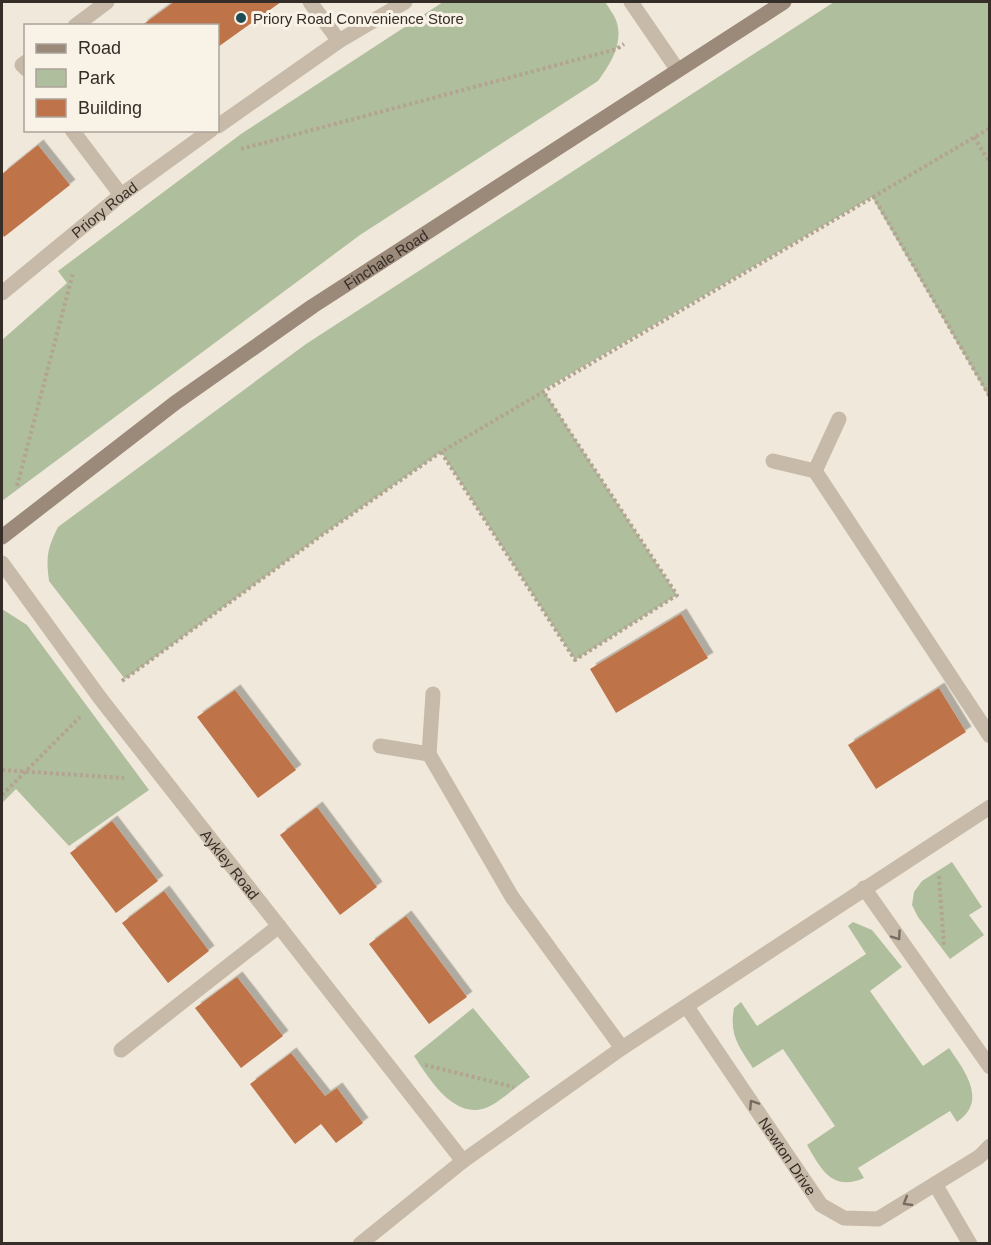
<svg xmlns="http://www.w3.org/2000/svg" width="991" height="1245" viewBox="0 0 991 1245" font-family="Arial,sans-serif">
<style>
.green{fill:#afbe9c}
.building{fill:#bf734a;filter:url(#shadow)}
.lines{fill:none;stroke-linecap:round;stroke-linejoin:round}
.path{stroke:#b3a492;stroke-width:4;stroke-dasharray:3 3;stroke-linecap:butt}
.lane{stroke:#c8baa8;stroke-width:15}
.street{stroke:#c8baa8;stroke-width:15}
.secondary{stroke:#9b8979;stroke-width:15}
.oneway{stroke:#776c62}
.poi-dot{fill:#1f4b54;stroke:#f8f2e7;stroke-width:2}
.labels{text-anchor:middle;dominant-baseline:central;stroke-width:6;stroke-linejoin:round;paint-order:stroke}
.poi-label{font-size:15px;fill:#352d28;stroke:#f8f2e7;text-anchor:start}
.street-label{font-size:15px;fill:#352d28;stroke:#f8f2e7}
</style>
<defs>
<filter id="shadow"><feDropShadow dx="5.5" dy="-5.5" stdDeviation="0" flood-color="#0004"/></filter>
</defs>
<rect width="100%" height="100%" fill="#f0e9db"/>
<g class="green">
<path d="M443,2H605C609,8 615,16 617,23C623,45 610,64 598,81L360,235L2,501V340L67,283L58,271L241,134Z"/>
<path d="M834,2H989V397L872,197L543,390L677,595L575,660L441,452L322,535L125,679L49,581C46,557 47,549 58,527L306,344Z"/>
<polygon points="2,609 27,625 149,790 69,846 16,789 2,803"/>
<polygon points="952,862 982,907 969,915 984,935 950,959 918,917 912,905 914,892 922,881"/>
<path d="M853,922L872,930L902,967L870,991L923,1066L949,1048C965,1071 988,1101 957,1122L950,1111L858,1168L864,1178C832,1192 821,1169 807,1145L835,1126L783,1049L753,1068C739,1047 729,1035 734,1008L741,1002L757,1026L866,954L848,926Z"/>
<path d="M473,1008L530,1077C517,1086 505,1097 492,1105C457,1125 430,1080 414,1056Z"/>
</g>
<g class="building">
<polygon points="174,2 281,2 218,47 218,26 141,26"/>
<polygon points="38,145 70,185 4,237 2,233 2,174"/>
<polygon points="681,614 708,658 616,713 590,669"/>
<polygon points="939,688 966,732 876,789 848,745"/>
<polygon points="235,690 296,770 258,798 197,717"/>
<polygon points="317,807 377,887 340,915 280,835"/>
<polygon points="112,821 158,881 116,913 70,853"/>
<polygon points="164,891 209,951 168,983 122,923"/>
<polygon points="406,916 467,997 429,1024 369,944"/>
<polygon points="237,977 283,1036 241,1068 195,1008"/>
<polygon points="291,1053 325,1096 337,1088 363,1123 336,1143 321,1124 295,1144 250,1084"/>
</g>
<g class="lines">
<g class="path">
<polyline points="974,137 990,163"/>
<polyline points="241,149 617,49 624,44"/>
<polyline points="873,196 990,397"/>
<polyline points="441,452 575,660 677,595 543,391"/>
<polyline points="17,486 73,273"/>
<polyline points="122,681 322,535 441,452 990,128"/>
<polyline points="2,770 124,778"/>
<polyline points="2,795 80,717"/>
<polyline points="939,876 944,947"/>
<polyline points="425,1065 514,1087"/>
</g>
<g class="lane">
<polyline points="310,2 339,41"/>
<polyline points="75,26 107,2"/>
<polyline points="26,62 22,65 26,69"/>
<polyline points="72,130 121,195"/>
<polyline points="839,419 815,471 990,736"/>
<polyline points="773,461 815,471"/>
<polyline points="433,694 429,754 512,897 622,1048"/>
<polyline points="380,746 429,754"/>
<polyline points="121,1050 279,926"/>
<polyline points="935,1184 970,1244"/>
</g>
<g class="street">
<polyline points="631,2 677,69"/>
<polyline points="218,126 339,41 405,2"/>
<path id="s1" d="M2,293L121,195L211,130"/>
<path id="s2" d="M2,563L100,698L463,1161"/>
<polyline points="864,888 990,1067"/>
<path id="s3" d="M687,1007L821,1205L844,1218L878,1219L979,1157L990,1146"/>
<polyline points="360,1244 463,1161 622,1048 990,807"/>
</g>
<path class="secondary" id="s4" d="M2,537L175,403L313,306L784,2"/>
</g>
<defs><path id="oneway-chevron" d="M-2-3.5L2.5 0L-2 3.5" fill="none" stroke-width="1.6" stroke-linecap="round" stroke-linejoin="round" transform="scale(1.5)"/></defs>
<g class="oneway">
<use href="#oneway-chevron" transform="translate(897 936) rotate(55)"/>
<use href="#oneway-chevron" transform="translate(753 1104) rotate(-123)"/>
<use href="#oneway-chevron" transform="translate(907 1202) rotate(149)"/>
</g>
<circle class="poi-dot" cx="241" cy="18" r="6"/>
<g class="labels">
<g class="poi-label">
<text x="253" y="18">Priory Road Convenience Store</text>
</g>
<g class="street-label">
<text stroke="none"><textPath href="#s1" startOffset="132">Priory Road</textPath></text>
<text stroke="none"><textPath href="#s4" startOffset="474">Finchale Road</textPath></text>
<text stroke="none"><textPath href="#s2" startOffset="378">Aykley Road</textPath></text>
<text stroke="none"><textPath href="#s3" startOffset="180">Newton Drive</textPath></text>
</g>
</g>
<rect width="991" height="1245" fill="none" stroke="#352d28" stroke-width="6"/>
<rect x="24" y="24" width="195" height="108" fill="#f8f2e7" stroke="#aaa39b" stroke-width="1.5"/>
<rect x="36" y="44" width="30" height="9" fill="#9b8979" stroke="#aaa39b" stroke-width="1.5"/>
<text x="78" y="54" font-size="18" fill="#352d28">Road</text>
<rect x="36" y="69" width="30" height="18" fill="#afbe9c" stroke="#aaa39b" stroke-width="1.5"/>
<text x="78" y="84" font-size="18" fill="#352d28">Park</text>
<rect x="36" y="99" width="30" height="18" fill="#bf734a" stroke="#aaa39b" stroke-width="1.5"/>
<text x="78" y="114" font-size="18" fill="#352d28">Building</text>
</svg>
